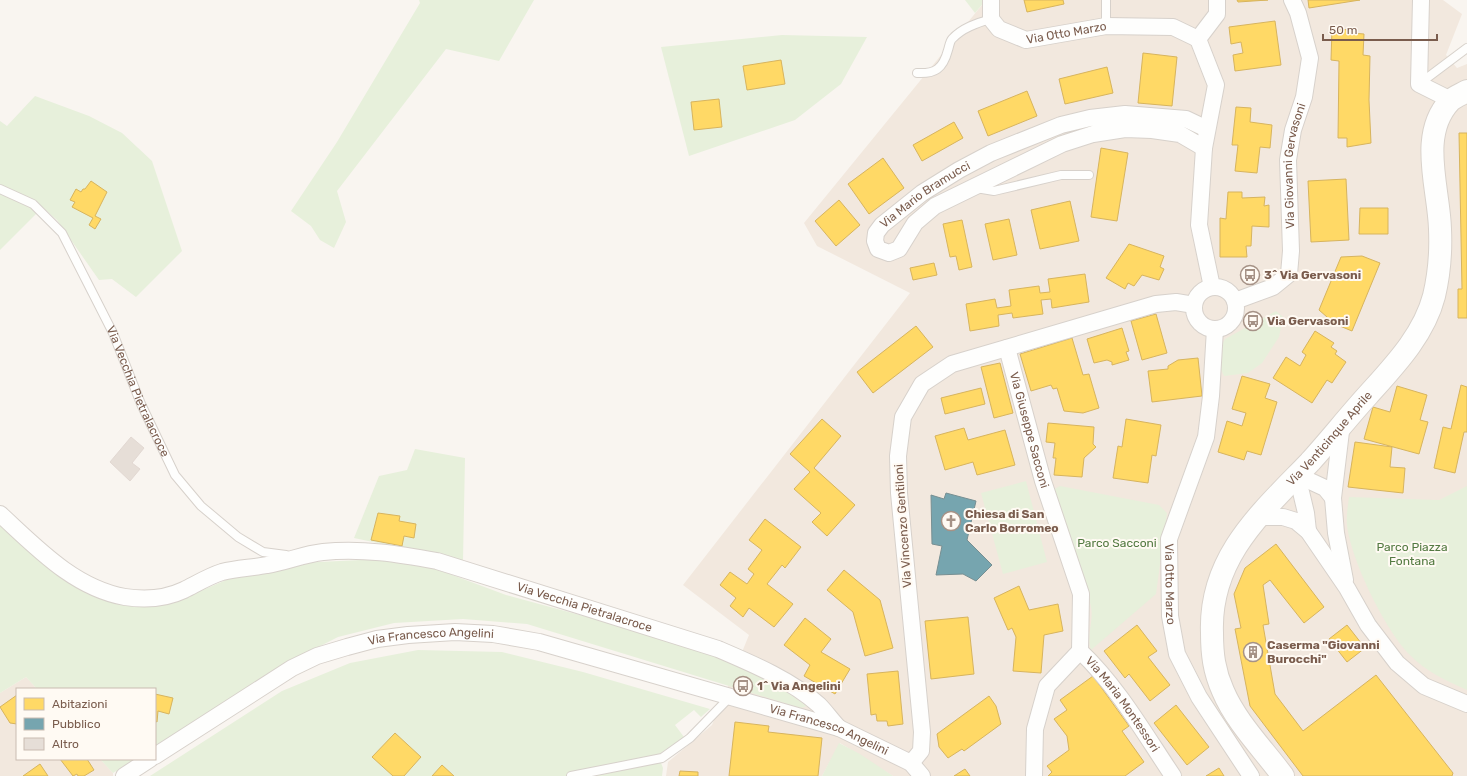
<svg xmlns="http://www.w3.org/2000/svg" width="1467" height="776" viewBox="0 0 1467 776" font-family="Rubik,sans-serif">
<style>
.residential{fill:#f2e8de}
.green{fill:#e7f0db}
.homes{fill:#ffd966;stroke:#d7b45e}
.public{fill:#76a5af;stroke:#778f92}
.building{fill:#e6ded7;stroke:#e2d8d2}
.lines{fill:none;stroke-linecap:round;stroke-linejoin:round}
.lane-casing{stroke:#d7d1cb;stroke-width:10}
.street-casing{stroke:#d7d1cb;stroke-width:18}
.secondary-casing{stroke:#d9d2cb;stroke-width:24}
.lane{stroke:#fefefd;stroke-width:8}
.street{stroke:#fefefd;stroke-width:16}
.secondary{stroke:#fefefd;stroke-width:22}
.labels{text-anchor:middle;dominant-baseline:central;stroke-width:4;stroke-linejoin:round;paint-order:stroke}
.street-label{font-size:12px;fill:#7a5c4d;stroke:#fffaf3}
.poi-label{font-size:12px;font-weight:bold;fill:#7a5c4d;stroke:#fffaf3;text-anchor:start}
.park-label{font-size:12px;fill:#537a41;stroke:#fffaf3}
</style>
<rect width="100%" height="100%" fill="#f9f5f0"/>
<g class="residential">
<polygon points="986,0 1443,0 1462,14 1446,55 1457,68 1467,64 1467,776 893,776 840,743 822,776 666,776 668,762 712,725 749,635 683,585 910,293 817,246 804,223"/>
<polygon points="26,677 37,689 17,689 17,759 100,759 113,773 113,776 0,776 0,693"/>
</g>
<g class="green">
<polygon points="419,0 534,0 499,61 446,49 337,191 346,222 334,248 320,240 311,226 291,211 337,142 420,3"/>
<polygon points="965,0 986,0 975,13"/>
<polygon points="782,35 867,37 841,84 795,120 689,156 661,47"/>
<polygon points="35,96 89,116 122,133 152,161 182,251 136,297 112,279 99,280 57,220 40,205 37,213 0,250 0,121 7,126"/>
<polygon points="1276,311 1283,317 1279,337 1262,363 1248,373 1224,376 1215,357 1225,339"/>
<polygon points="415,449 465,458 463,561 354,538 379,476 407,470"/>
<polygon points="1026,481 1047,562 1003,574 981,493"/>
<path d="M1060,486L1159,505L1167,513L1156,594L1091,650C1086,636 1094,621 1091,607C1083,567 1067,529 1053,490Z"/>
<path d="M1467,486V690C1447,681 1425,671 1410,655C1385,630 1351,560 1347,525C1346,516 1348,506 1349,497L1439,500Z"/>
<polygon points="0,520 99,593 170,604 233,577 297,563 382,559 423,564 506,595 609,623 751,668 807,706 801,708 527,624 463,619 394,623 338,637 291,661 155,746 155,689 37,689 26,677 0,693"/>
<polygon points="418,650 502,652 583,672 710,709 701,717 694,710 675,725 684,737 658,755 663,768 662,776 150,776 282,691 350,663"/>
<polygon points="839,743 860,754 893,776 822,776"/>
<polygon points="100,759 135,759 113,773"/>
</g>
<g class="homes">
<polygon points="1024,0 1063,0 1064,4 1027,12"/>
<polygon points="1237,0 1268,0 1238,2"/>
<polygon points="1308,0 1360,0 1309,8"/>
<polygon points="1275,21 1281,65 1235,71 1233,55 1243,53 1241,42 1231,44 1229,27"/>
<polygon points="1332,29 1353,30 1352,33 1364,34 1363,55 1370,56 1369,100 1371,143 1347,147 1347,138 1338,138 1339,61 1331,60"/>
<polygon points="1143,53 1177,57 1172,106 1138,103"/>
<polygon points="781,60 785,84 747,90 743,66"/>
<polygon points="1107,67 1113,93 1065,104 1059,79"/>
<polygon points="1027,91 1037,116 988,136 978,111"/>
<polygon points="719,99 722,127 694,130 691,102"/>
<polygon points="1236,107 1251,108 1250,122 1272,125 1270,148 1260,147 1257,173 1235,171 1238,145 1232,145"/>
<polygon points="954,122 963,138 922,161 913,145"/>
<polygon points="1459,133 1467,133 1467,318 1458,318 1458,289 1462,289"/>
<polygon points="1101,148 1128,153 1117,221 1091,217"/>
<polygon points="883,158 904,188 869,214 848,184"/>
<polygon points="1346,179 1349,240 1311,242 1308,181"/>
<polygon points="91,181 107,192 95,216 101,219 95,229 89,225 93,218 72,207 75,202 70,200 76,189 81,192 83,189 85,189"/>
<polygon points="1228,192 1242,192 1242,198 1265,197 1264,206 1269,205 1269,227 1252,226 1251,246 1246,246 1247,257 1220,257 1220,218 1226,219"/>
<polygon points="839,200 860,225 836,246 815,221"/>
<polygon points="1070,201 1079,241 1040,249 1031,210"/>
<polygon points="1360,208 1388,208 1388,234 1359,234"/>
<polygon points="1009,219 1017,255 993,260 985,224"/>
<polygon points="962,220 972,267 959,270 956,256 950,257 943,224"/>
<polygon points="1129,244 1164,256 1160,267 1164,269 1159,280 1142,275 1134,286 1128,283 1125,289 1106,278"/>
<polygon points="1362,256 1380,263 1352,331 1335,324 1319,310 1341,257"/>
<polygon points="934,263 937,275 913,280 910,268"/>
<polygon points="1085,274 1089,302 1052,308 1051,299 1041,300 1043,314 1013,318 1012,313 998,315 999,326 970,331 966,304 995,299 997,308 1011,306 1009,290 1039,286 1040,293 1050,292 1048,279"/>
<polygon points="1156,314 1167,353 1142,360 1131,321"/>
<polygon points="916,326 933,347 873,393 857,372"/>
<polygon points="1122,328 1129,351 1126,352 1129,360 1112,365 1112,362 1107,360 1094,363 1087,339"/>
<polygon points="1315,331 1334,343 1331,347 1337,351 1335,354 1346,362 1332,383 1327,380 1312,403 1273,378 1286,357 1300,366 1306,355 1302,352"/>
<polygon points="1072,338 1083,375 1089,374 1099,408 1083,413 1064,411 1057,388 1053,389 1051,385 1031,391 1020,354"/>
<polygon points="1198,358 1202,396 1152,402 1148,371 1168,369 1168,366 1178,360"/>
<polygon points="1000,363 1013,413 994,418 981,367"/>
<polygon points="1242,376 1270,384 1265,398 1277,402 1261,455 1247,451 1244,460 1218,452 1227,421 1242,426 1246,413 1232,409"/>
<polygon points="1461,385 1467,387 1467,432 1464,432 1455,473 1434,468 1443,427 1451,429"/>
<polygon points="1397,386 1427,395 1420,420 1428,422 1419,454 1364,439 1373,407 1390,412"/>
<polygon points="981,388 985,404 945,414 941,398"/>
<polygon points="822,419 841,436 814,468 855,505 827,536 812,522 821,513 794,489 810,472 790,454"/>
<polygon points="1126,419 1161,425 1156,456 1152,455 1148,483 1113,478 1118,446 1122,447"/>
<polygon points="1048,423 1094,427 1093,444 1096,447 1084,458 1082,477 1054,475 1056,458 1053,458 1055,443 1046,442"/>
<polygon points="964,428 968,440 1005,430 1015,465 977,475 973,462 945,470 935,436"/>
<polygon points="1355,442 1392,447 1390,467 1405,468 1403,493 1348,487"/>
<polygon points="378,513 400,516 399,521 416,524 414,538 404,536 402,546 371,540"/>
<polygon points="765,519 801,547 785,568 782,565 767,584 793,604 774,627 749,608 743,617 730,606 736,598 720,585 730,572 747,584 754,574 748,569 762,550 749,540"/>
<polygon points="1276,544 1324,607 1304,623 1270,580 1263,585 1269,624 1263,625 1275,694 1303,731 1376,675 1453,773 1452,776 1303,776 1250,706 1235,629 1241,628 1234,594 1245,568"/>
<polygon points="844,570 880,600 893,648 865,656 853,612 827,590"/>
<polygon points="1019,586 1029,610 1058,604 1063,631 1044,635 1041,673 1013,671 1016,637 1012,628 1008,630 994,598"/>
<polygon points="968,617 974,674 931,679 925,621"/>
<polygon points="805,618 831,639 821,652 850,669 835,694 804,676 810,665 784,645"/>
<polygon points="1137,625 1157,651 1148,657 1170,685 1150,701 1129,674 1125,678 1104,651"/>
<polygon points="1347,625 1365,648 1347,662 1329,639"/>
<polygon points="898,671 903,724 888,726 887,721 877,721 876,714 871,715 867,674"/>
<polygon points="1093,676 1129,726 1122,731 1144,762 1125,776 1048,776 1052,772 1047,766 1069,750 1067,736 1054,719 1067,710 1060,700"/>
<polygon points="155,694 173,698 169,714 158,711 157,722 155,721"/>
<polygon points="17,695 17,724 10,723 0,707"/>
<polygon points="989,696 996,706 1001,724 964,751 962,749 948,758 939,747 937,734"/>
<polygon points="1176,705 1209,747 1187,765 1154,723"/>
<polygon points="735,722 769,726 768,732 822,738 818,776 729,776"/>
<polygon points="395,733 421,757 404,776 393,776 372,757"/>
<polygon points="60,759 87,759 94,770 84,776 78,776 77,774 73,776"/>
<polygon points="40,764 48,776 23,776"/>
<polygon points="442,765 454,776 432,776"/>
<polygon points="1219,768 1224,776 1206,776"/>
<polygon points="965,769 970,776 954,776"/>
<polygon points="680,771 698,772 698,776 679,776"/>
</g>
<polygon class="public" points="946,493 976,501 967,540 992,565 976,581 963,574 936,575 942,546 932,544 931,495 944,499"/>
<polygon class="building" points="131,437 144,448 132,463 140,469 130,481 110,462"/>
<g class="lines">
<defs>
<g id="lane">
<polyline points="1106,0 1106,26"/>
<path d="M917,73C935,74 943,69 948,50C949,47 950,41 952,39C962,28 977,23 991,19"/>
<polyline points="1419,84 1467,48"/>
<polyline points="976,188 994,191 1061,175 1089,175"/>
<path id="s1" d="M0,189L33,204L62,233L113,333L141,404L175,475L201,506L238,537L263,552L286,555"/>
<polyline points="571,776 662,758 690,738 729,698"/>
</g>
<g id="street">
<path id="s2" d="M991,0V19L999,29L1026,40L1106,26L1173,27L1198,39"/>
<polyline points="1421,0 1419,84 1451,100"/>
<path id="s3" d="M1204,148L1180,134L1152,130L1125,129L1093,134L1062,144L935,206L915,223L899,249L889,253L878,249L875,241L876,233L882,225L922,193L959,170L991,153L1061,125L1090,118L1125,114L1186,119L1207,129"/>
<polyline points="1212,287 1199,225 1204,148 1216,85 1198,39 1217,14 1217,0"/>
<circle cx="1215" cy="308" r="21"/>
<path id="s4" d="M1235,301L1273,287L1289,274L1291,251L1288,160L1293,130L1304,97L1310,58L1298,13L1292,0"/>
<path id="s5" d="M1215,329L1211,396L1206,437L1169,539L1170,616L1177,654L1199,697L1251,776"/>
<path id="s6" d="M1007,348L1043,481L1081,594L1080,651"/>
<polyline points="1342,423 1333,498 1336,533 1345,580"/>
<polyline points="1297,475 1306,513 1308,531"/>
<polyline points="1297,475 1325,488 1333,498"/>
<path id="s7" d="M0,514C36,547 74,588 125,597C144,600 165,599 184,590C196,584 209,576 222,572C237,568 252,568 267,565C286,562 304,554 323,552C362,548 399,554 437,561L718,649C753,664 791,680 819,705C826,712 832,721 839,728"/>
<polyline points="1258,517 1283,517 1296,521 1308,531 1347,588 1368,625 1397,663 1424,686 1467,704"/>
<path id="s8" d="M155,756L292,668L317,656L347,647L377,639L408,635L455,632L493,634L539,642L839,728L911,763L922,776"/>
<polyline points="911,763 921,751 922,732 899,493 898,456 903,417 922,384 952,364 1156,304 1176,302 1194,305"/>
<polyline points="124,776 150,759"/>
<path id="s9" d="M1034,776L1035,729L1047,686L1080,651C1118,687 1144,733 1173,776"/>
</g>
<g id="secondary">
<path id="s10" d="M1283,776C1263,749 1236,722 1223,691C1214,671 1212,654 1212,633C1209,557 1262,512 1310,462C1330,440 1348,417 1368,395C1394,366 1424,335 1434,296C1439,275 1441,251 1440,229C1439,188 1418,135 1450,101C1454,97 1462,94 1467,91"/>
</g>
</defs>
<use href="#lane" class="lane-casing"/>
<use href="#street" class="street-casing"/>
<use href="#secondary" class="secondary-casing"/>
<use href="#lane" class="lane"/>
<use href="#street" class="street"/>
<use href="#secondary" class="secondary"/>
</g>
<defs>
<symbol id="bus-ring" viewBox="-11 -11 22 22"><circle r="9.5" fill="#fffaf3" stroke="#a69286" stroke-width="1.5"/><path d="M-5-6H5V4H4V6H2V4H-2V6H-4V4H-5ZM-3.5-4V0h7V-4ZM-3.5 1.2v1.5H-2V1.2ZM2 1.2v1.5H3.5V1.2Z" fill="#a69286"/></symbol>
<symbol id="church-ring" viewBox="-11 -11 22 22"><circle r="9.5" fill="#fffaf3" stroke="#a69286" stroke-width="1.5"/><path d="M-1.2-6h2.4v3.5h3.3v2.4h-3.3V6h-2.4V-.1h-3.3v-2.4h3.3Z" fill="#a69286"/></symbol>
<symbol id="building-ring" viewBox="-11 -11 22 22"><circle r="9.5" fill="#fffaf3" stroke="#a69286" stroke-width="1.5"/><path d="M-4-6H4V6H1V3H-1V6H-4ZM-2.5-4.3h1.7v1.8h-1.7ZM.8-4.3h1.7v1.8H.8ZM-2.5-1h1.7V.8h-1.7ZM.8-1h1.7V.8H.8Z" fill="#a69286"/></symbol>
</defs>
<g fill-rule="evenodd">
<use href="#bus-ring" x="1239" y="264" width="22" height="22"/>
<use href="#bus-ring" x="1242" y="310" width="22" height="22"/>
<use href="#church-ring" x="940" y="510" width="22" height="22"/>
<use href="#building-ring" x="1242" y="641" width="22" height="22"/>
<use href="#bus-ring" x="732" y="675" width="22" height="22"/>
</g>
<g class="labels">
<g class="street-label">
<text stroke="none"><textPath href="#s2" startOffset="102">Via Otto Marzo</textPath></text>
<text stroke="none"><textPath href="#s4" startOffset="170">Via Giovanni Gervasoni</textPath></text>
<text stroke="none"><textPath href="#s3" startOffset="448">Via Mario Bramucci</textPath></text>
<text stroke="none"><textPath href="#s1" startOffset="253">Via Vecchia Pietralacroce</textPath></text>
<text stroke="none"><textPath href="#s6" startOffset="85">Via Giuseppe Sacconi</textPath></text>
<text stroke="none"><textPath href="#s10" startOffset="398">Via Venticinque Aprile</textPath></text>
<text transform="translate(903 526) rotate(-94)">Via Vincenzo Gentiloni</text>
<text stroke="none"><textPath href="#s5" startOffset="262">Via Otto Marzo</textPath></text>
<text stroke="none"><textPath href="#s7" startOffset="627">Via Vecchia Pietralacroce</textPath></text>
<text stroke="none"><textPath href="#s8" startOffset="307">Via Francesco Angelini</textPath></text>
<text stroke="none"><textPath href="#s9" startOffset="208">Via Maria Montessori</textPath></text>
<text stroke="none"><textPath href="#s8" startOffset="719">Via Francesco Angelini</textPath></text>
</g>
<g class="poi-label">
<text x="1264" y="275">3^ Via Gervasoni</text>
<text x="1267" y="321">Via Gervasoni</text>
<text x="965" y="514">Chiesa di San<tspan x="965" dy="14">Carlo Borromeo</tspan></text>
<text x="1267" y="645">Caserma "Giovanni<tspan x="1267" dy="14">Burocchi"</tspan></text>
<text x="757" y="686">1^ Via Angelini</text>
</g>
<g class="park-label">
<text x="1117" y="543">Parco Sacconi</text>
<text x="1412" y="547">Parco Piazza<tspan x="1412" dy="14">Fontana</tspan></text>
</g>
</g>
<rect x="16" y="688" width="140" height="72" fill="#fffaf3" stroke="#cabbb1"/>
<rect x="24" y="698" width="20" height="12" fill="#ffd966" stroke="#cabbb1"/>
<text x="52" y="708" font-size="12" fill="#7a5c4d">Abitazioni</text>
<rect x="24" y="718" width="20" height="12" fill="#76a5af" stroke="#cabbb1"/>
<text x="52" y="728" font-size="12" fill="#7a5c4d">Pubblico</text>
<rect x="24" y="738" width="20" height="12" fill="#e6ded7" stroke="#cabbb1"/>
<text x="52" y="748" font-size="12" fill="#7a5c4d">Altro</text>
<path d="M1323 34v6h114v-6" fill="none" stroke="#7a5c4d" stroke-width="2"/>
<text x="1329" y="34" font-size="12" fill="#7a5c4d" stroke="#fffaf3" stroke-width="3" paint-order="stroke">50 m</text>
</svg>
